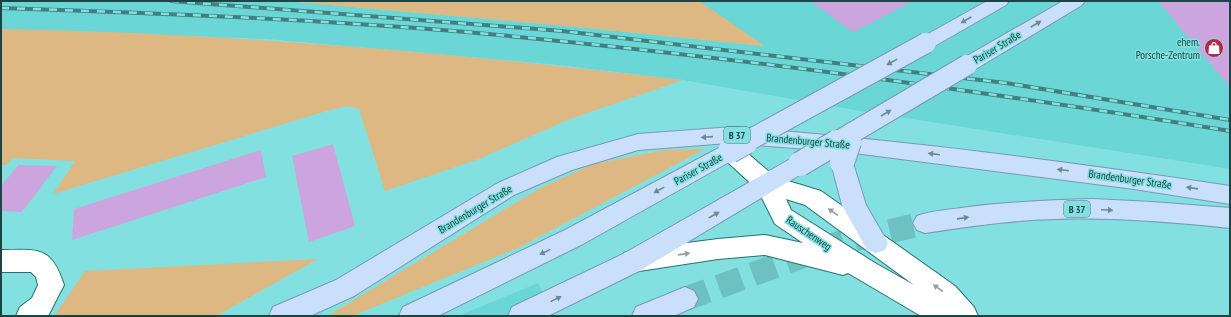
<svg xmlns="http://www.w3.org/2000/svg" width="1231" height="317" viewBox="0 0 1231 317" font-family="'PT Sans Narrow',sans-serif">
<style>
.built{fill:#6ad6d6}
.green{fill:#deb883}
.building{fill:#cda5de}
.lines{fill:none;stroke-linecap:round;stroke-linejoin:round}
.major-tunnel{stroke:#6dc2c1;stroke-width:24;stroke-dasharray:24 12;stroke-linecap:butt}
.minor-casing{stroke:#257171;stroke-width:2}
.major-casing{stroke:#769ab7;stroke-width:2}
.minor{fill:#fff;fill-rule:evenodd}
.major{fill:#cadff9;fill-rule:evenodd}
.rail-casing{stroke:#427f7e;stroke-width:4}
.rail{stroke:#82e1e0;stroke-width:2.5;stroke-dasharray:8;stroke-linecap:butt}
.major-bridge-far1-casing{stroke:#769ab7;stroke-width:22;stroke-linecap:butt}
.major-bridge-casing{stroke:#769ab7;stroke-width:26;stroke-linecap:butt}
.major-bridge-far1{stroke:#cadff9;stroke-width:20}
.major-bridge{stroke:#cadff9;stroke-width:24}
.oneway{fill:#6a8a95}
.oneway2{fill:#8da2a1}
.labels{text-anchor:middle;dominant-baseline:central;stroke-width:3;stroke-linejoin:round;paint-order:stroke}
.shield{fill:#82e1e0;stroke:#3a7372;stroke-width:1}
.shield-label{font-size:10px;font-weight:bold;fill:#1b4443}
.poi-label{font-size:11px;fill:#1b4443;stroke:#82e1e0;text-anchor:end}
.street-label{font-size:11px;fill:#1b4443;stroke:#82e1e0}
</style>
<rect width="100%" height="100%" fill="#82e1e0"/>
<g class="built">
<polygon points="1,1 285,1 577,27 764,46 699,1 1230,1 1230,169 855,110 683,80 549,64 267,39 1,29"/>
<polygon points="538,283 554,316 458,316"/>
</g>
<g class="green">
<polygon points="285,1 699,1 765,46 577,27"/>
<path d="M1,29C229,33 456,53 683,80L570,119L479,159L385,191L359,109L348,106L330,110L53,194L75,161L13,158L6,165H1Z"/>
<polygon points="705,149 518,248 352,316 327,316 540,188 593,164 664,150"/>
<polygon points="318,259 216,316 54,316 85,271"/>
</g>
<g class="building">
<polygon points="810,1 913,1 853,32"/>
<polygon points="1158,1 1230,1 1230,87"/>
<polygon points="333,144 355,226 309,242 292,156"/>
<polygon points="261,150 266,177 72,240 74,209"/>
<polygon points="18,165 57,166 22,212 1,211 1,186"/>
</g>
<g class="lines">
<polyline class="major-tunnel" points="685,299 839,243 925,223"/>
<defs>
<g id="minor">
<path d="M730,143L738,145L775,177L821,191L955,286L974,307L978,316H921L848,273L843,275L765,255L718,259L633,272L624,269L621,261L624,253L633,250L718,239L765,235L803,243L775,224L758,190L722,157L719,151L722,145ZM786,199L805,205L914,285L875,263L791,210Z"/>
<path d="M1,250C38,250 51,245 64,285L48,316H16L20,307L32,298L38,285L36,277L31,272H1Z"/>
</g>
<g id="major">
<polygon points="987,1 1009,1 1006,5 933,47 926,49 919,47 917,43 919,39"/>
<polygon points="1063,1 1085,1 1082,5 974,70 967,72 960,70 957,65 960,60"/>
<path d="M733,127C899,140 1065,161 1230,186V204L1134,189L846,152L731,143L738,145L741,151L738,157L583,244L438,316H399L403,307L565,230L728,143L638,150L572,170L514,195L354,296L310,316H269L273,307L336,280L498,183L557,157L638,134Z"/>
<polygon points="842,154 850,157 853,163 866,205 888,243 885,250 876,253 867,250 842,205 831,163 834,157"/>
<polygon points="800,155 808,158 811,164 808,170 641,270 548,316 508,316 512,307 623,254 792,158"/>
<path d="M1093,199L1152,202L1230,208V228C1172,222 1113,217 1055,219C1011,220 968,227 925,233L917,230L913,223L917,216C933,210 951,210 968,207C1009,202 1051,200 1093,199Z"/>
<polygon points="685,287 694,291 698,299 694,307 674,316 632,316 636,307"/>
</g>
</defs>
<use href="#minor" class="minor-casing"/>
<use href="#major" class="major-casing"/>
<use href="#minor" class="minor"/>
<use href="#major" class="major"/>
<defs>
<g id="rail">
<polyline points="171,1 562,31 1006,83 1230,120"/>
<path d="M1,8C156,13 311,19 466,32C722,55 976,90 1230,131"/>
</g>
</defs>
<use href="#rail" class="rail-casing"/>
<use href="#rail" class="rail"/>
<defs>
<g id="major-bridge-far1">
<polyline points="744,143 926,43"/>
<polyline points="835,143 967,65"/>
<polyline points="849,143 852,133"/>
</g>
<g id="major-bridge">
<polyline points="730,151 746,142"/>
<polyline points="842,163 849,142"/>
<polyline points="800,164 837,142"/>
</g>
</defs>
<use href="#major-bridge-far1" class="major-bridge-far1-casing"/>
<use href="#major-bridge" class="major-bridge-casing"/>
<use href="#major-bridge-far1" class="major-bridge-far1"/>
<use href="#major-bridge" class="major-bridge"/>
</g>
<defs><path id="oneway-solid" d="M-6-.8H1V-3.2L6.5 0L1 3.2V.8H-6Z"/></defs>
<g class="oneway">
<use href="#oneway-solid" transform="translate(966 20) rotate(150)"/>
<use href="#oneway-solid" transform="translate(1036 24) rotate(-30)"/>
<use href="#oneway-solid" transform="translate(892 62) rotate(151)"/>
<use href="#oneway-solid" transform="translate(886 113) rotate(-31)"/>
<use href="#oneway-solid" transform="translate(707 137) rotate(176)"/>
<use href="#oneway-solid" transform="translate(934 154) rotate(-173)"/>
<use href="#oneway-solid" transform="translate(1063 170) rotate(-173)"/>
<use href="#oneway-solid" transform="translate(1192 188) rotate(-172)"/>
<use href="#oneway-solid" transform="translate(659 190) rotate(151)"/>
<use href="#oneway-solid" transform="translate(1107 210) rotate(2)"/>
<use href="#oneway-solid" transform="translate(714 215) rotate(-29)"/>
<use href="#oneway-solid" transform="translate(963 218) rotate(-8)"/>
<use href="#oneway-solid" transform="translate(545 252) rotate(154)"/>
<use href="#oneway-solid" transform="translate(556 299) rotate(-26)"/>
</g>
<g class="oneway2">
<use href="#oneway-solid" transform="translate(833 212) rotate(-145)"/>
<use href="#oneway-solid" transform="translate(684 254) rotate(-8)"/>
<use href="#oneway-solid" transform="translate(938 288) rotate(-144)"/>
</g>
<defs>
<symbol id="shop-disc" viewBox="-11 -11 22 22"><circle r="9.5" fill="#b82645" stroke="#82e1e0"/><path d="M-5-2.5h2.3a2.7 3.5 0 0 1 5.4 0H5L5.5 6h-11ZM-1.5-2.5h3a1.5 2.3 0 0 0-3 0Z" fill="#fff"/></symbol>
</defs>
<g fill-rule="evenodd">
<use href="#shop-disc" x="1203" y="37" width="22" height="22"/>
</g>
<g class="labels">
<g class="shield">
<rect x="724" y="127" width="26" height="16" rx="3"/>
<rect x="1064" y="201" width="26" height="16" rx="3"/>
</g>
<g class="shield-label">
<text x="737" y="135">B 37</text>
<text x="1077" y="209">B 37</text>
</g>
<g class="poi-label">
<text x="1200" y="42">ehem.<tspan x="1200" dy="13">Porsche-Zentrum</tspan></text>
</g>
<g class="street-label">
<text transform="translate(997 47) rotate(-31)">Pariser Straße</text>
<text transform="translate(808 141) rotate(5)">Brandenburger Straße</text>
<text transform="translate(698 169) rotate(-29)">Pariser Straße</text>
<text transform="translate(1130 179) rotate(8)">Brandenburger Straße</text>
<text transform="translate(475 209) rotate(-31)">Brandenburger Straße</text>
<text transform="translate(809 233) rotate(34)">Rauschenweg</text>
</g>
</g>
<rect width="1231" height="317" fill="none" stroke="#1b4443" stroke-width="4"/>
</svg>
